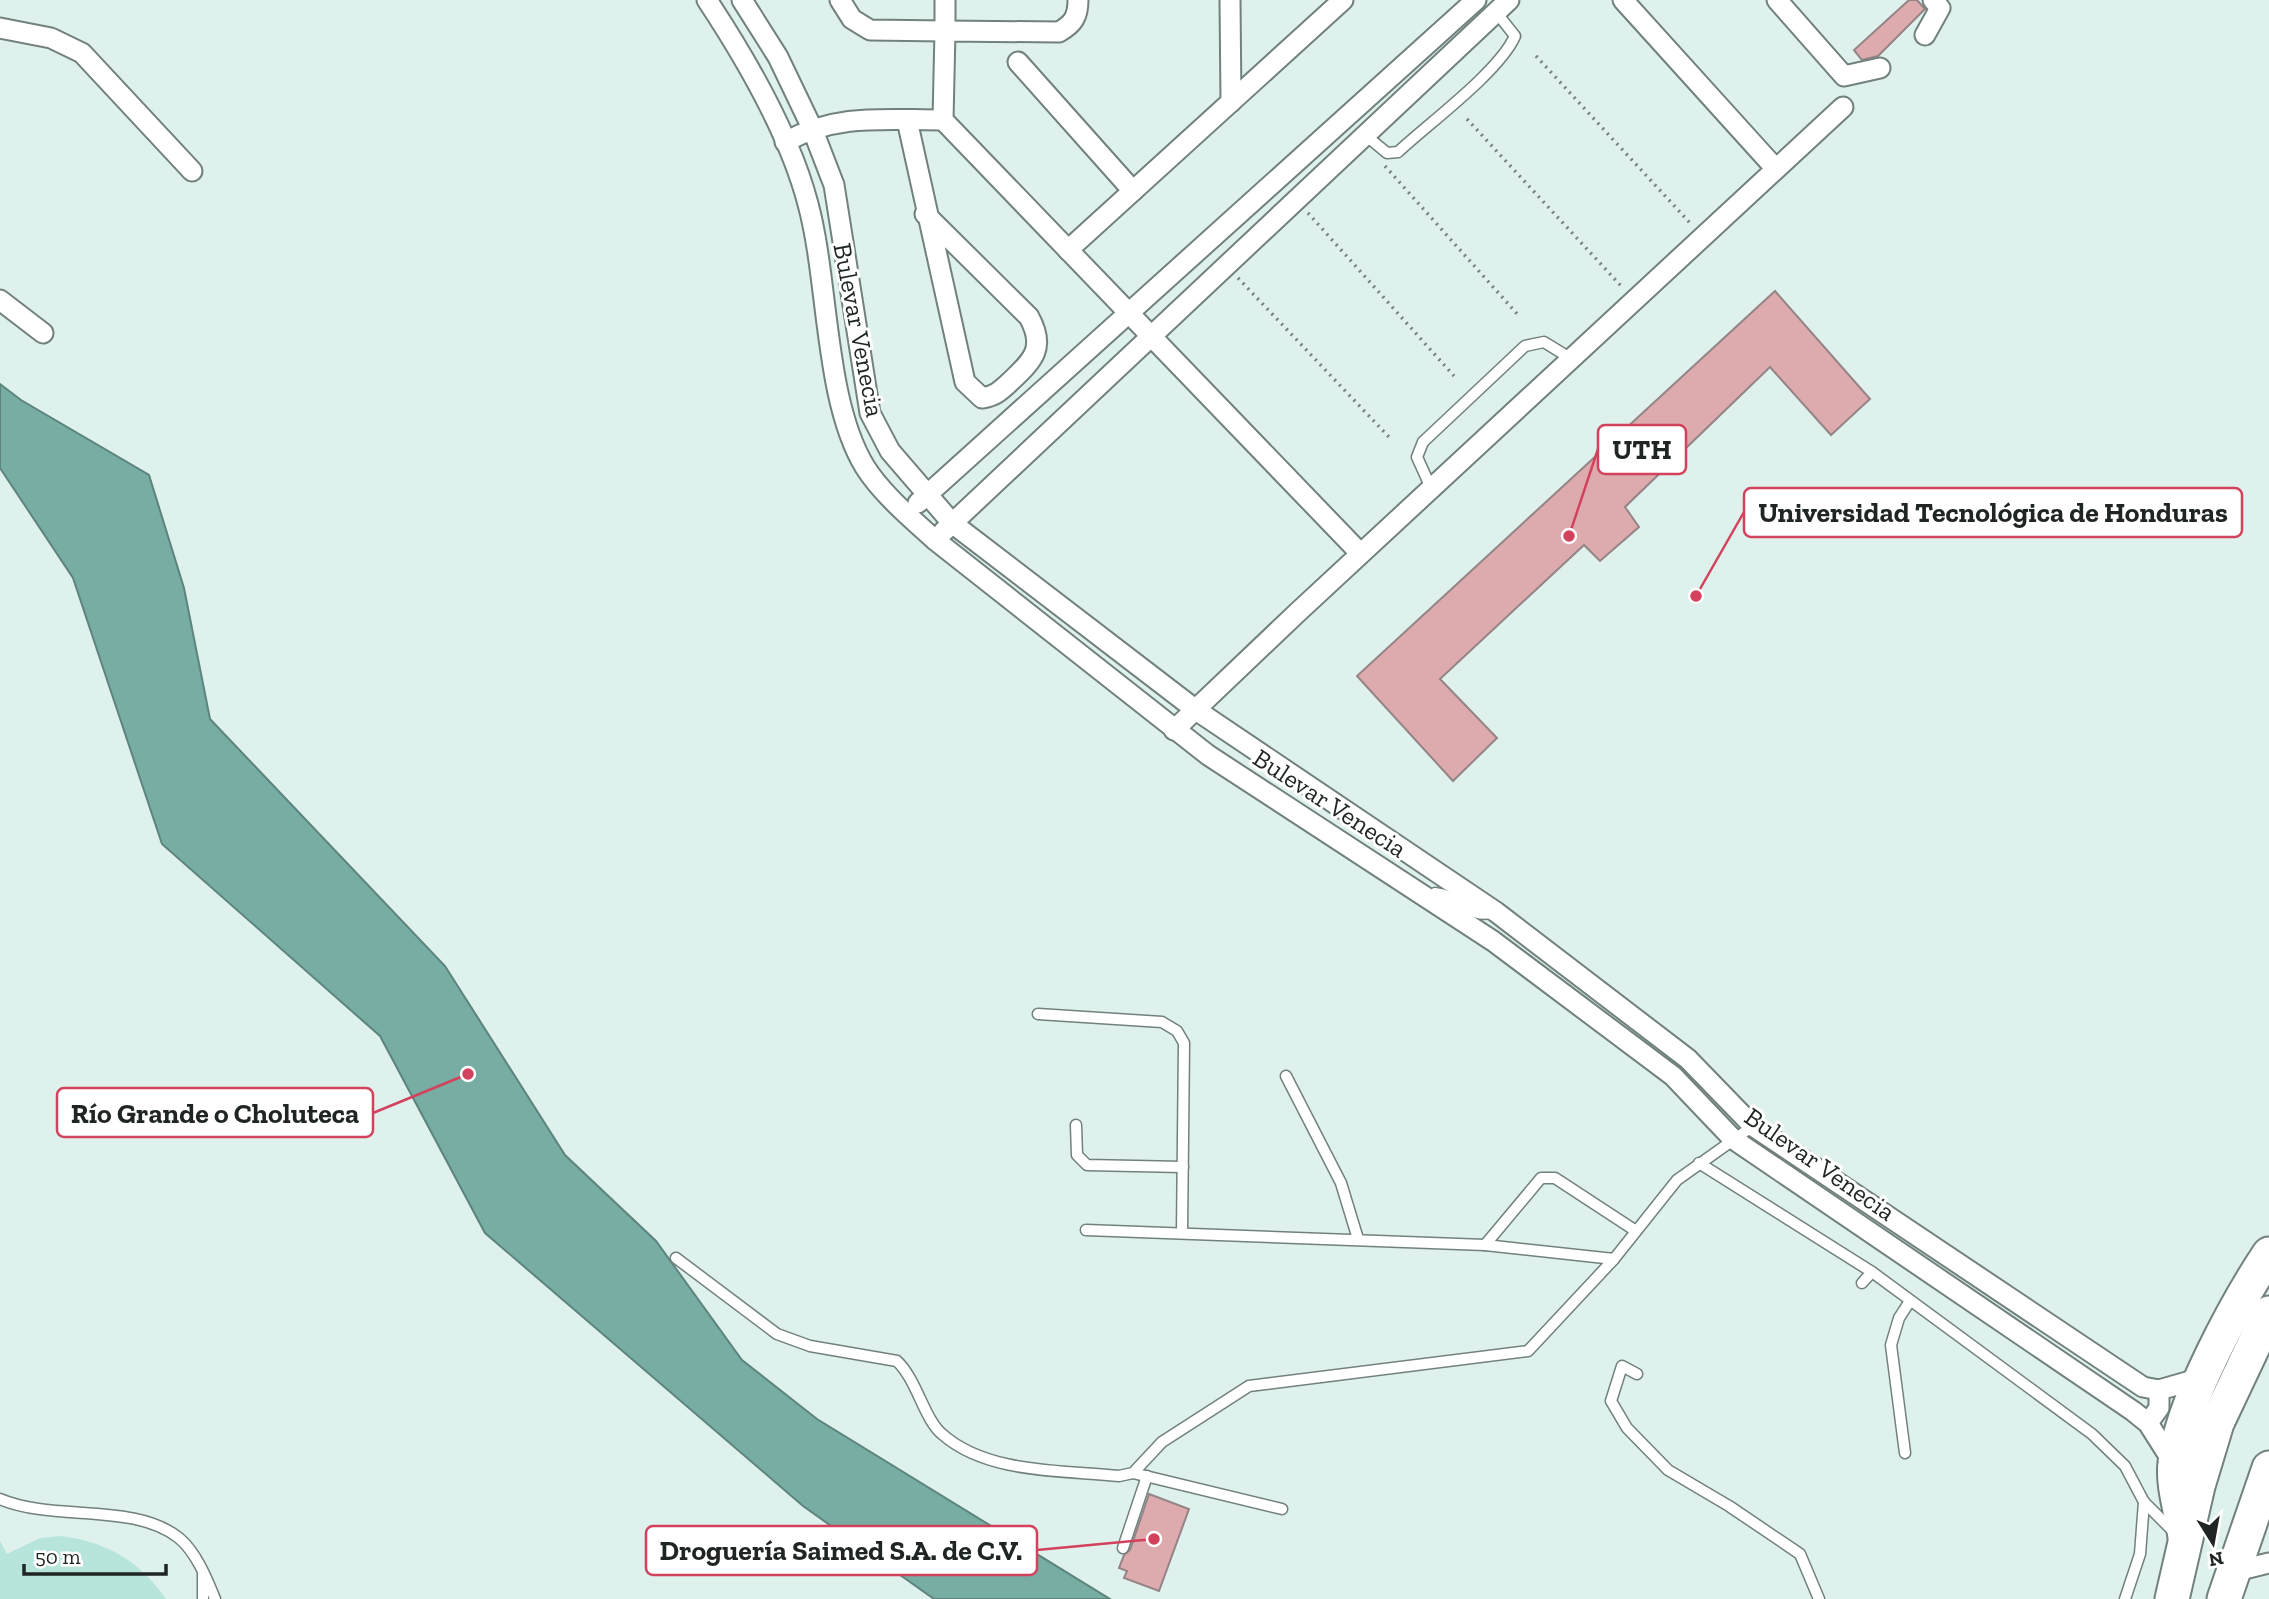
<svg xmlns="http://www.w3.org/2000/svg" width="2269" height="1599" viewBox="0 0 2269 1599" font-family="'Zilla Slab',serif">
<style>
.green{fill:#b7e5db}
.water{fill:#77ada3;stroke:#5d847d;stroke-width:2}
.building{fill:#ddabae;stroke:#948485;stroke-width:2}
.lines{fill:none;stroke-linecap:round;stroke-linejoin:round}
.lane-casing{stroke:#71817e;stroke-width:13}
.street-casing{stroke:#71817e;stroke-width:23}
.highway-casing{stroke:#71817e;stroke-width:37}
.path{stroke:#76827f;stroke-width:3.5;stroke-dasharray:2 5;stroke-linecap:butt}
.lane{stroke:#fff;stroke-width:10}
.street{stroke:#fff;stroke-width:19}
.highway{stroke:#fff;stroke-width:33}
.labels{text-anchor:middle;dominant-baseline:central;stroke-width:6;stroke-linejoin:round;paint-order:stroke}
.street-label{font-size:26px;fill:#1f2524;stroke:#fff}
.leader{fill:none;stroke:#d3425c;stroke-width:2.5}
.callout-dot{fill:#d3425c;stroke:#fff;stroke-width:2.5}
.callout{fill:#fff;stroke:#d3425c;stroke-width:2.5}
.callout-label{font-size:28px;text-anchor:middle;font-weight:bold;fill:#1f2524}
</style>
<rect width="100%" height="100%" fill="#dff1ed"/>
<path class="green" d="M62,1536C108,1543 139,1560 166,1599H0V1541L7,1554L40,1538Z"/>
<polygon class="water" points="0,384 21,400 149,475 184,588 210,719 445,966 565,1155 656,1241 742,1360 817,1419 1110,1599 934,1599 803,1506 485,1233 380,1036 162,844 73,578 0,468"/>
<g class="building">
<polygon points="1909,0 1917,0 1925,9 1878,56 1862,60 1854,50"/>
<polygon points="1775,291 1870,399 1831,435 1770,367 1625,507 1639,527 1600,561 1584,545 1440,679 1497,738 1453,781 1357,676"/>
<polygon points="1149,1494 1189,1509 1159,1591 1124,1578 1127,1571 1119,1568 1124,1555 1130,1550"/>
</g>
<g class="lines">
<defs>
<g id="lane">
<path d="M1364,134L1387,153L1398,152C1429,123 1499,72 1515,36L1496,12"/>
<polyline points="1431,488 1417,457 1423,442 1525,346 1544,342 1570,358"/>
<path d="M1429,898L1435,893C1461,895 1467,921 1496,912"/>
<polyline points="1038,1014 1162,1022 1177,1031 1184,1043 1182,1232"/>
<polyline points="1286,1076 1341,1183 1358,1239"/>
<polyline points="1076,1125 1077,1155 1087,1165 1183,1167"/>
<polyline points="1699,1163 1872,1272 2092,1434 2125,1466 2144,1502 2140,1554 2125,1599"/>
<polyline points="1086,1230 1485,1245 1614,1259"/>
<polyline points="1485,1245 1541,1178 1555,1178 1636,1231"/>
<path d="M676,1258L777,1334L810,1346L897,1361C917,1380 924,1419 942,1434C987,1474 1062,1470 1119,1476L1133,1473L1162,1442L1249,1386L1528,1351L1614,1259L1677,1180L1753,1126"/>
<polyline points="1862,1283 1872,1272"/>
<polyline points="1637,1374 1622,1366 1611,1401 1627,1428 1668,1470 1729,1506 1800,1554 1819,1599"/>
<polyline points="1905,1453 1891,1345 1899,1318 1910,1301"/>
<polyline points="1133,1473 1282,1509"/>
<path d="M0,1499C54,1522 134,1502 179,1538C196,1552 207,1579 215,1599"/>
<polyline points="2144,1502 2173,1531"/>
<polyline points="1123,1548 1147,1476"/>
<polyline points="203,1575 203,1599"/>
</g>
<g id="street">
<path d="M707,0C746,59 790,135 808,204C829,281 824,400 865,467C882,494 912,519 935,540L1208,755L1493,941L1673,1076L1733,1139L2133,1411L2148,1423L2174,1464"/>
<polyline points="742,0 778,57 812,128 834,185 870,413 890,451 952,523 1196,710 1496,912 1688,1059 1753,1126 2143,1387 2159,1390 2201,1378"/>
<polyline points="840,0 852,19 870,30 945,31 945,0"/>
<path d="M1078,0C1078,17 1073,24 1059,32L945,31L943,120L1360,553"/>
<polyline points="1230,0 1231,102"/>
<polyline points="1623,0 1775,168"/>
<polyline points="1777,0 1844,76 1880,68"/>
<polyline points="0,28 51,38 82,53 192,171"/>
<polyline points="1925,35 1940,8 1933,0"/>
<polyline points="1018,62 1133,191"/>
<path d="M907,120L965,382L982,398C996,396 1001,390 1011,381C1033,360 1046,348 1029,317L925,214"/>
<path d="M785,142C838,113 884,120 943,120"/>
<polyline points="1068,250 1343,0"/>
<polyline points="0,300 43,333"/>
<polyline points="918,503 1476,0"/>
<polyline points="943,532 1509,0"/>
<polyline points="1174,730 1298,612 1843,107"/>
<polyline points="2148,1423 2159,1408 2159,1390"/>
<polyline points="2232,1572 2269,1563"/>
</g>
<g id="highway">
<path d="M2185,1537C2182,1514 2172,1485 2175,1463C2180,1406 2237,1302 2269,1254"/>
<polyline points="2172,1599 2198,1486 2217,1423 2269,1313"/>
<polyline points="2224,1599 2269,1468"/>
</g>
</defs>
<use href="#lane" class="lane-casing"/>
<use href="#street" class="street-casing"/>
<use href="#highway" class="highway-casing"/>
<g class="path">
<polyline points="1536,56 1691,224"/>
<polyline points="1467,119 1622,287"/>
<polyline points="1385,166 1519,316"/>
<polyline points="1308,213 1454,376"/>
<polyline points="1238,278 1389,437"/>
</g>
<use href="#lane" class="lane"/>
<use href="#street" class="street"/>
<use href="#highway" class="highway"/>
</g>
<g class="labels">
<g class="street-label">
<text transform="translate(859 330) rotate(79)">Bulevar Venecia</text>
<text transform="translate(1330 803) rotate(33)">Bulevar Venecia</text>
<text transform="translate(1820 1164) rotate(35)">Bulevar Venecia</text>
</g>
</g>
<path class="leader" d="M1569 536L1598 449M1696 596L1744 512M468 1074L373 1113M1154 1539L1037 1550"/>
<g class="callout-dot">
<circle cx="1569" cy="536" r="7"/>
<circle cx="1696" cy="596" r="7"/>
<circle cx="468" cy="1074" r="7"/>
<circle cx="1154" cy="1539" r="7"/>
</g>
<g class="callout">
<rect x="1598" y="425" width="88" height="49" rx="7"/>
<rect x="1744" y="488" width="498" height="49" rx="7"/>
<rect x="57" y="1088" width="316" height="49" rx="7"/>
<rect x="646" y="1526" width="391" height="49" rx="7"/>
</g>
<g class="callout-label">
<text x="1642" y="459">UTH</text>
<text x="1993" y="522">Universidad Tecnológica de Honduras</text>
<text x="215" y="1123">Río Grande o Choluteca</text>
<text x="841" y="1560">Droguería Saimed S.A. de C.V.</text>
</g>
<g transform="translate(2213 1543) rotate(169)" stroke="#ffffff" stroke-width="5" paint-order="stroke">
<path d="M0-5L12 26L0 18L-12 26Z" fill="#1f2524"/>
<text y="-10" font-size="19" font-weight="bold" text-anchor="middle" fill="#1f2524">N</text>
</g>
<path d="M24 1564v10h142v-10" fill="none" stroke="#1f2524" stroke-width="3.5"/>
<text x="35" y="1564" font-size="21" fill="#1f2524" stroke="#ffffff" stroke-width="5" paint-order="stroke">50 m</text>
</svg>
